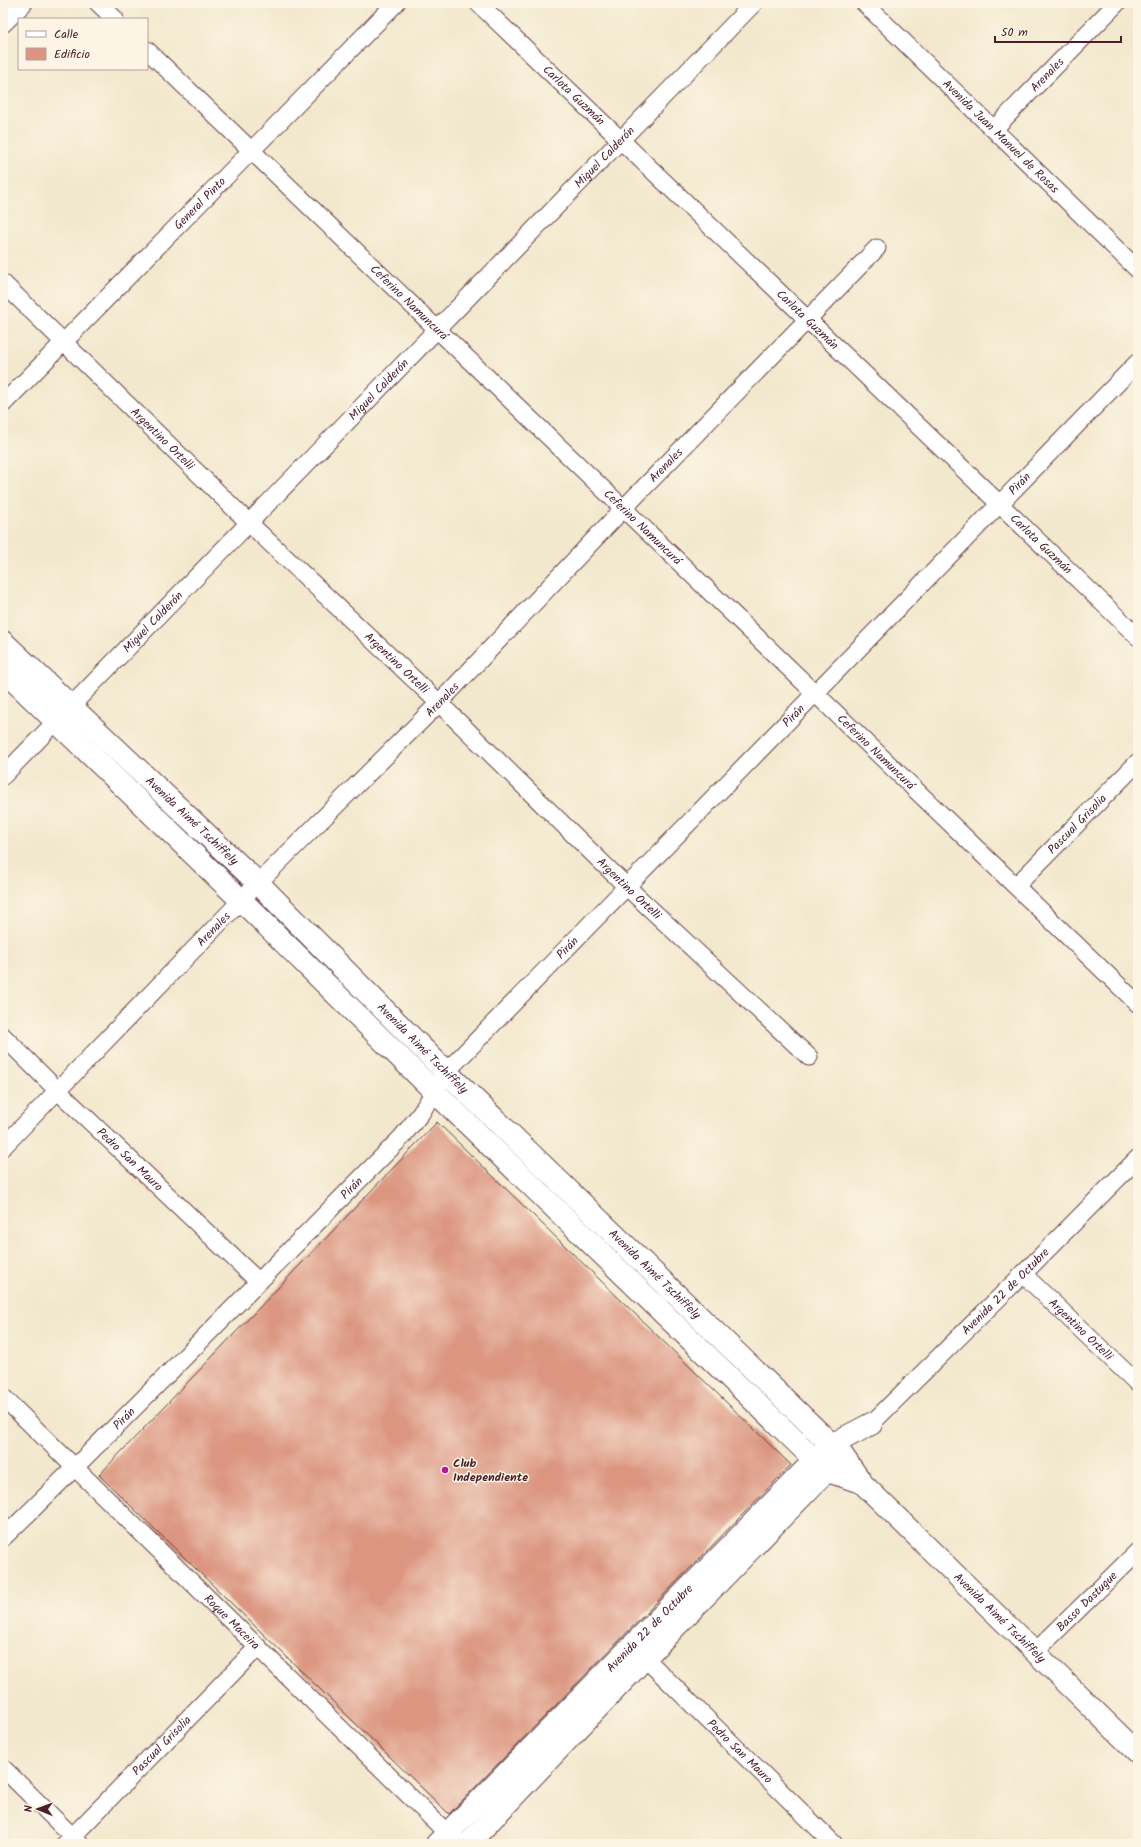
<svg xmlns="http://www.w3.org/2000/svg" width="1141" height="1847" viewBox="0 0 1141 1847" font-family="Kalam,sans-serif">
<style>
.building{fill:#db9580}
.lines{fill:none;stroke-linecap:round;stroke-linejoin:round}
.minor-casing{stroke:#633d43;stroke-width:19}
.tertiary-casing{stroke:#633d43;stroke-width:23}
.secondary-casing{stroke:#633d43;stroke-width:24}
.minor{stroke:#fff;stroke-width:17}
.tertiary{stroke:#fff;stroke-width:21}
.secondary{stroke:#fff;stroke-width:22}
.poi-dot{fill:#b5179e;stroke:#fcf5e5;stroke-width:1.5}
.labels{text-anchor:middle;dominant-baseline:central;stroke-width:3;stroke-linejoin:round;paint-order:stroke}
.street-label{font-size:12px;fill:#4a1f2b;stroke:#fcf5e5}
.poi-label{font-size:12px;font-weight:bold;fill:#4a1f2b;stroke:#fcf5e5;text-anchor:start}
</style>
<rect width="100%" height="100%" fill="#fcf5e5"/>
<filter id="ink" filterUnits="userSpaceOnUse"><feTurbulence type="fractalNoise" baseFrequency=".025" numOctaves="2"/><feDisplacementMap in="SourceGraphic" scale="8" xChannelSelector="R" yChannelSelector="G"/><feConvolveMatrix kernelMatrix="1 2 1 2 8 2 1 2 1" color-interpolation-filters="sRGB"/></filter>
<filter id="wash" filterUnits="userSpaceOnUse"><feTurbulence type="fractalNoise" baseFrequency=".012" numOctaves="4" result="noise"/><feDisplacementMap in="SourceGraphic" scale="16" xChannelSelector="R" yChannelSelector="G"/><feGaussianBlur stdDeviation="0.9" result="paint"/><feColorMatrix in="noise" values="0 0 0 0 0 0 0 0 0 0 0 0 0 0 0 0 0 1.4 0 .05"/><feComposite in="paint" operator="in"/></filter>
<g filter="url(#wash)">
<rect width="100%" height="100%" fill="#f2e8cd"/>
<g id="blocks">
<polygon class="building" points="437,1122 791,1465 449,1814 99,1475"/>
</g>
</g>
<g filter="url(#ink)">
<use href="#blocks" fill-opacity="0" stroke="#633d43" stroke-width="1"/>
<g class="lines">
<defs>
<g id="minor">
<polyline points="98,3 115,19"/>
<path id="s1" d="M478,3L1138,637"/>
<path id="s2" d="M864,3L1138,270"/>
<polyline points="3,24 24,3"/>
<path id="s3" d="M147,50L1138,1004"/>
<path id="s4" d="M994,129L1117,3"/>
<path id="s5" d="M3,283L249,523L439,703L627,887L809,1057"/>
<path id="s6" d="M3,404L396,3"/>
<path id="s7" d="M3,776L754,3"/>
<path id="s8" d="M1016,886L1138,762"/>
<path id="s9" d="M3,1036L57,1090L258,1281"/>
<path id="s10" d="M3,1147L258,883L439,703L624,508L877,248"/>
<path id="s11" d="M1023,1274L1138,1384"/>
<path id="s12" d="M3,1397L447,1833L456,1840"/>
<path id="s13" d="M871,1424L1023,1274L1138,1158"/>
<path id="s14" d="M3,1538C138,1407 268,1271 401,1138L421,1113L446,1072L1138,362"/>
<path id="s15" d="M1036,1651L1138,1551"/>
<path id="s16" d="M645,1658L834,1844"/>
<polyline points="3,1768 80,1844"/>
<path id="s17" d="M65,1844L258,1647"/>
</g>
<g id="tertiary">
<path id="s18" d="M861,1482L1138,1753"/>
</g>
<g id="secondary">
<path id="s19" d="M3,642L258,883L446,1072L842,1455L861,1482"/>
<polyline points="3,670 242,901 435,1092 815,1460 828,1471 861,1482"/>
<path id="s20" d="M437,1844L815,1460L831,1445L871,1424"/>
<polyline points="468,1844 645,1658 837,1460"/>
</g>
</defs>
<use href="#minor" class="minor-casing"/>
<use href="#tertiary" class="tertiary-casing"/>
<use href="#secondary" class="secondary-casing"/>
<use href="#minor" class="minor"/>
<use href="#tertiary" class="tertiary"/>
<use href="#secondary" class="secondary"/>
</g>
</g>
<circle class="poi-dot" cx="445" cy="1470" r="4"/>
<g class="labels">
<g class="street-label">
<text stroke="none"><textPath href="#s4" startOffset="76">Arenales</textPath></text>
<text stroke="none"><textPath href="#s1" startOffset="133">Carlota Guzmán</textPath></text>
<text stroke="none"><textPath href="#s2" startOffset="191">Avenida Juan Manuel de Rosas</textPath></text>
<text stroke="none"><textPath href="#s7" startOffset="863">Miguel Calderón</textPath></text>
<text stroke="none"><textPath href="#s6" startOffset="281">General Pinto</textPath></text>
<text stroke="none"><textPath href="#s3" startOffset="364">Ceferino Namuncurá</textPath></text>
<text stroke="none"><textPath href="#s1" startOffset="457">Carlota Guzmán</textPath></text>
<text stroke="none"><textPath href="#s7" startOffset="539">Miguel Calderón</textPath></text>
<text stroke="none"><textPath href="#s5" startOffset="223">Argentino Ortelli</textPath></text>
<text stroke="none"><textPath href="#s10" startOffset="951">Arenales</textPath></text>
<text stroke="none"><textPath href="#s14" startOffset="1466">Pirán</textPath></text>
<text stroke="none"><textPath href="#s3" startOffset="688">Ceferino Namuncurá</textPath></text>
<text stroke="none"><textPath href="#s1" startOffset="781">Carlota Guzmán</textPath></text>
<text stroke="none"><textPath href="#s7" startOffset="215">Miguel Calderón</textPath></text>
<text stroke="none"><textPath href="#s5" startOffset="547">Argentino Ortelli</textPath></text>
<text stroke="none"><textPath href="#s10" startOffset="627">Arenales</textPath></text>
<text stroke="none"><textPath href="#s14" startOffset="1142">Pirán</textPath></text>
<text stroke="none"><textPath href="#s3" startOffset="1012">Ceferino Namuncurá</textPath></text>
<text stroke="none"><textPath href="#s19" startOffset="260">Avenida Aimé Tschiffely</textPath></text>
<text stroke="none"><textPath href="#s8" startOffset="87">Pascual Grisolia</textPath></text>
<text stroke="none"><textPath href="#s5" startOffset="871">Argentino Ortelli</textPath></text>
<text stroke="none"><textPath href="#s10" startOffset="303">Arenales</textPath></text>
<text stroke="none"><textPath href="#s14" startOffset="818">Pirán</textPath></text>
<text stroke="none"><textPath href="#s19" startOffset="584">Avenida Aimé Tschiffely</textPath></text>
<text stroke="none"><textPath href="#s9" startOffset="177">Pedro San Mauro</textPath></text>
<text stroke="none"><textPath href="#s14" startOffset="494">Pirán</textPath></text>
<text stroke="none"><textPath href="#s19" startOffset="908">Avenida Aimé Tschiffely</textPath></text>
<text stroke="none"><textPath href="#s13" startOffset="189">Avenida 22 de Octubre</textPath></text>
<text stroke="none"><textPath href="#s11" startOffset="80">Argentino Ortelli</textPath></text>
<text stroke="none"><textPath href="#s14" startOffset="170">Pirán</textPath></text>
<text stroke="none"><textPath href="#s15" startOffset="71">Basso Dastugue</textPath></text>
<text stroke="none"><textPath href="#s18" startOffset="194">Avenida Aimé Tschiffely</textPath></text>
<text stroke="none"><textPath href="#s12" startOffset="321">Roque Maceira</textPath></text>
<text stroke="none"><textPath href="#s20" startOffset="303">Avenida 22 de Octubre</textPath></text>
<text stroke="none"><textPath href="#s17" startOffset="138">Pascual Grisolia</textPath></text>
<text stroke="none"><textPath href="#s16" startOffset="133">Pedro San Mauro</textPath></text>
</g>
<g class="poi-label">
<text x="453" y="1463">Club<tspan x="453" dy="14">Independiente</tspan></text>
</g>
</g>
<rect width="1141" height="1847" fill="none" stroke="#fcf5e5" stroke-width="16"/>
<rect x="18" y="18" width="130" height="52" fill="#fcf5e5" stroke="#b59f9b"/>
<rect x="26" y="31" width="20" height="6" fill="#ffffff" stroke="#b59f9b"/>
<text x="54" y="38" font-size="12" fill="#4a1f2b">Calle</text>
<rect x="26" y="48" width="20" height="12" fill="#db9580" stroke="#b59f9b"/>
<text x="54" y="58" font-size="12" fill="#4a1f2b">Edificio</text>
<g transform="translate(38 1809) rotate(271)" stroke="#fcf5e5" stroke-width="3" paint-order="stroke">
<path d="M0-3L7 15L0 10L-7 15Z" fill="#4a1f2b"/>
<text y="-6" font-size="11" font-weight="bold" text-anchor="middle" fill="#4a1f2b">N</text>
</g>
<path d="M995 36v6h126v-6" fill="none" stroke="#4a1f2b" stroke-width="2"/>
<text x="1001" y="36" font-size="12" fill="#4a1f2b" stroke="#fcf5e5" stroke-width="3" paint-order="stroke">50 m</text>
</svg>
